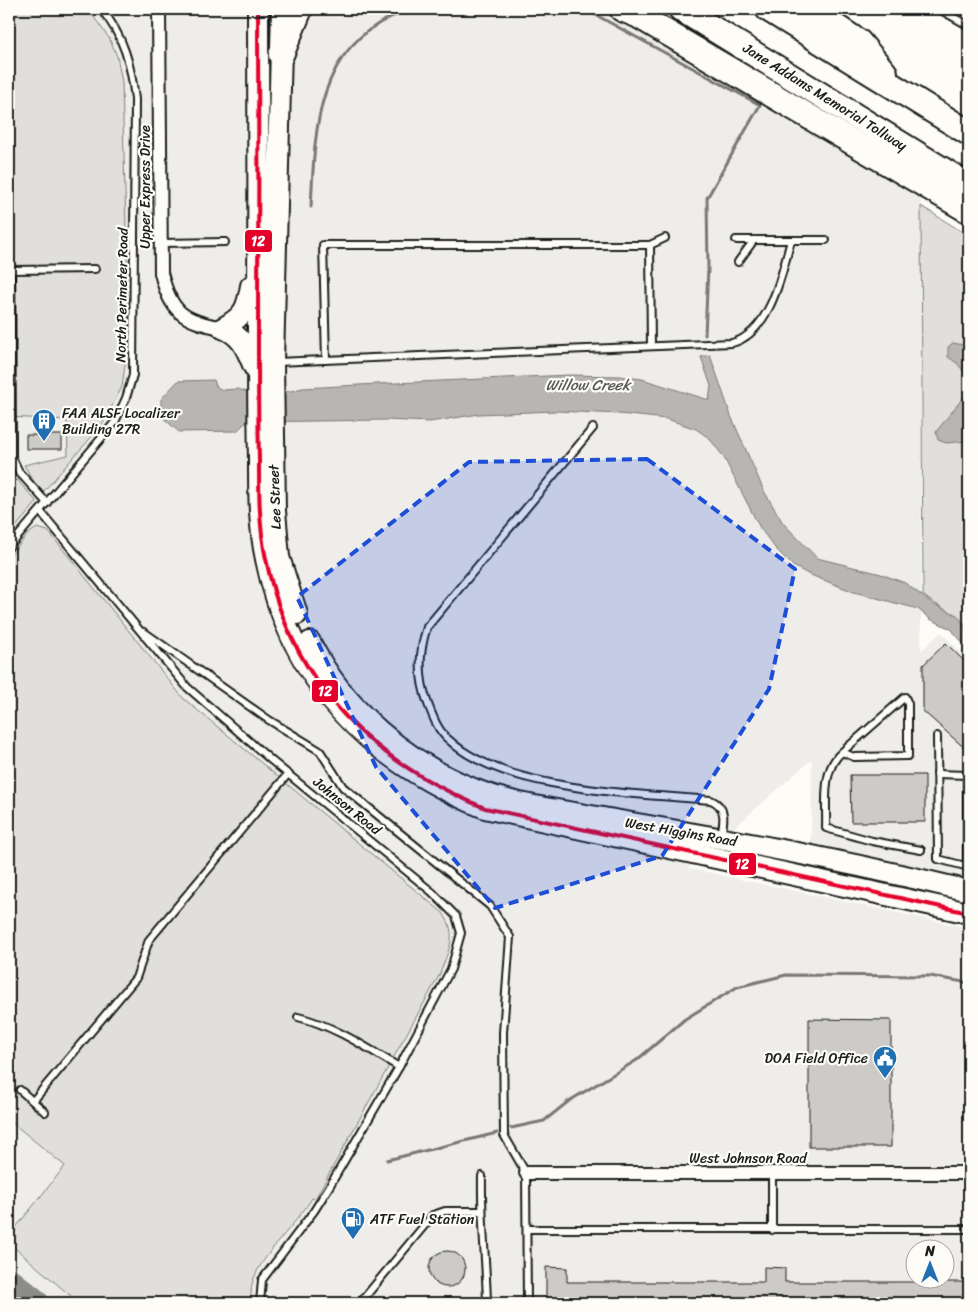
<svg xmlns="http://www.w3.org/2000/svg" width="978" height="1312" viewBox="0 0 978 1312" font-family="Sriracha,sans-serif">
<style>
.built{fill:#eeede9;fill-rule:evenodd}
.green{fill:#e0dfdb;stroke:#7e7e7c}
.water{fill:#b7b6b2;stroke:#797876}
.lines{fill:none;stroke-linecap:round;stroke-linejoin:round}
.stream{stroke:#797876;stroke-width:3}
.taxiway{stroke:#8c8c8a;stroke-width:30}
.building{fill:#cccbc8;stroke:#1c1c1c}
.lane-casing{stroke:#1c1c1c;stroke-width:10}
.street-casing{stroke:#1c1c1c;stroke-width:16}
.primary-casing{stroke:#1c1c1c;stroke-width:24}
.highway-casing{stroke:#1c1c1c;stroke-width:28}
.lane{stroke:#fdfcf7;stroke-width:6}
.street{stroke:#fdfcf7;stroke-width:12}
.primary{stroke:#fdfcf7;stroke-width:20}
.highway{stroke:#fdfcf7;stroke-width:24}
.bus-1-casing{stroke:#fdfcf7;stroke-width:8}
.bus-1{stroke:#e4002b;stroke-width:4}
.marked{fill:#1d4ed8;fill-opacity:0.2;stroke:#1d4ed8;stroke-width:4;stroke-dasharray:10 6;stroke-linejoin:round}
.labels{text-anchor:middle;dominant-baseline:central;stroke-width:4.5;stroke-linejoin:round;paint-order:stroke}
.street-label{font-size:14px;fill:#1c1c1c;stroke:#fdfcf7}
.poi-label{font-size:14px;fill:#1c1c1c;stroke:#fdfcf7;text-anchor:start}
.water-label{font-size:15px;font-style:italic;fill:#5a5a58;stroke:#fdfcf7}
.line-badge{stroke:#fdfcf7;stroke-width:2}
.badge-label{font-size:14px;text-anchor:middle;font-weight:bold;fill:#fff}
</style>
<rect width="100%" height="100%" fill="#fdfcf7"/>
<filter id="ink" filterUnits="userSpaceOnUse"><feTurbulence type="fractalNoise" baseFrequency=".02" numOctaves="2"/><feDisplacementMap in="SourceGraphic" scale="10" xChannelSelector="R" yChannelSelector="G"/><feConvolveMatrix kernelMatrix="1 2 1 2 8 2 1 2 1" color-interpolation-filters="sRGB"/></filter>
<g filter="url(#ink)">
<path class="built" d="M9,9L596,10L645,34L921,196V651L941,632L969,660V883L811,849L812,759L688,868L969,928V1303H9ZM916,1250H946V1280H916Z"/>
<g class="green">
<polygon points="9,9 88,9 109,38 117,56 122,82 127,263 127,350 122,387 102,425 44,491 37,487 24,465 68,455 67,420 9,417"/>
<path d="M921,206L969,236V620L967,627C955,612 937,607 923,595Z"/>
<polygon points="9,462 20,483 37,502 9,535"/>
<path d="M37,528L48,531L184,699L443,913C459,936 448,949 440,974L315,1199L312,1198C297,1224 259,1257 252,1284C251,1290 251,1297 251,1303H79L9,1243V1236L65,1166L9,1120V557L28,534Z"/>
</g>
<g class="water">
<polygon points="953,343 969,346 969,378 957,363 948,357 948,347"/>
<polygon points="710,355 731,416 764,491 783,523 817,558 881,574 905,583 933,604 957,615 969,630 969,650 951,629 930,619 918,609 854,592 808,574 793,566 775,548 760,528 723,456 709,438 696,429 667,419 619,414 556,411 479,414 430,422 385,420 246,422 237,431 179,432 161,416 161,399 178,381 214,380 216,386 222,390 238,389 247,392 286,392 303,388 396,383 569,375 619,376 642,379 709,400 711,386 701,357"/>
<polygon points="969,388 969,441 946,443 938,440 936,432 966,394"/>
</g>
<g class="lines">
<g class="stream">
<polyline points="585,9 760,105 707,198 708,268 705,335"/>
<path d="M311,207C315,135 314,53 391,17C400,13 411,11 420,9"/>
<polyline points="511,1128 544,1121 569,1101 637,1060 685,1019 737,987 786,975 930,976 969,983"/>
<polyline points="387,1160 497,1133"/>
</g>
<polyline class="taxiway" points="9,1283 34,1303"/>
</g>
<g class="building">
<rect x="26" y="435" width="36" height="14"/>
<polygon points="946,643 969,666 969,752 923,711 923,665"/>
<polygon points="850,775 925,775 925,822 851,822"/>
<polygon points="809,1019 891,1020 891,1147 809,1147"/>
<circle cx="447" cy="1269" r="18"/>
<polygon points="546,1267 567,1268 567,1282 764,1282 764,1267 785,1268 785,1282 969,1282 969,1303 546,1303"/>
</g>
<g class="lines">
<defs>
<g id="lane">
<polyline points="939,9 969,26"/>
<polyline points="736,240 826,240"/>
<polyline points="161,243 225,242"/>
<polyline points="650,245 651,346"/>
<polyline points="738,262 754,240"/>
<polyline points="326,360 323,245 650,245 665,238"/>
<path d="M276,362L732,343C770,333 782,274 791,240"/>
<path d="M593,428L427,627C418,654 418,678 428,704C433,717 438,731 449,740C504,792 638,793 711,800C727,807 724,821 721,836"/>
<polyline points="47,503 19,472 12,457 11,270 95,269"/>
<polyline points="40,511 187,687 272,761 432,892 456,916 461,933 451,969 399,1067 329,1187 314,1211 262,1280 260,1303"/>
<path d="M9,547L115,422L126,398L133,375L135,99C131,65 124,36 101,9"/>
<polyline points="144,632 269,720 320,751 343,787 490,906 510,937 503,1033 504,1135 526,1173 527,1303"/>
<polyline points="937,736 938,859 969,867"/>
<path d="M842,752L854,757L908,756V704L905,697L842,752C821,770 827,802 826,828L872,841L921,850"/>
<polyline points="937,774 967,775 967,867"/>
<path d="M298,1017C335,1026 367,1048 399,1067"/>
<polyline points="20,1090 45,1112"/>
<polyline points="33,1101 136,978 149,940 288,774"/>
<path d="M482,1176C481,1219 486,1260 487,1303"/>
<polyline points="527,1229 969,1229"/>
<polyline points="772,1230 772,1173"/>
<polyline points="360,1303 433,1215 445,1211 482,1211"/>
</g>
<g id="street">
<path d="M159,9L161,273C171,313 183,321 223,328"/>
<polyline points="526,1173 969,1173"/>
</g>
<g id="primary">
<path d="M258,9C258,116 259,222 258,329C258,373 258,416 259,460C259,493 259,527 266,559C291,683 372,762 485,808L969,913"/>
<polyline points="282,9 273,362 275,511 279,557 297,614"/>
<path d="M223,328C244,316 247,310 251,286"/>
<path d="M223,328C242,335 247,350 254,367"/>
<path d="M310,642C343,709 407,763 476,790C509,803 545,808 580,814C626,822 672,830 718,838C802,853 886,871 969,891"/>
</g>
<g id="highway">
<polyline points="622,9 637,15 969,211"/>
<polyline points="681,9 969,186"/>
<polyline points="768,9 969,133"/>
<polyline points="809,9 859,42 885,73"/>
<polyline points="281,55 300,9"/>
</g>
</defs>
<use href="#lane" class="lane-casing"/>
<use href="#street" class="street-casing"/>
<use href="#primary" class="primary-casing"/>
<use href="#highway" class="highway-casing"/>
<use href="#lane" class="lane"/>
<use href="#street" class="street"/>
<use href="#primary" class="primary"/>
<use href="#highway" class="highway"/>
<defs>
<path id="bus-1" d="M258,9C258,116 259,222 258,329C258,373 258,416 259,460C259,493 259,527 266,559C291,683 372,762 485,808L969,913"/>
</defs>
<use href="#bus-1" class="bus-1-casing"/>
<use href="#bus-1" class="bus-1"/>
</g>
</g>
<path class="marked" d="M647,459L795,569L769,689L662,856L495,908L376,767L297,597L469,462Z"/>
<defs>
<symbol id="building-pin" viewBox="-11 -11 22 30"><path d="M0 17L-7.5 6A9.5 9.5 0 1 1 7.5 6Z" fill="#1f6fb2" stroke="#fdfcf7"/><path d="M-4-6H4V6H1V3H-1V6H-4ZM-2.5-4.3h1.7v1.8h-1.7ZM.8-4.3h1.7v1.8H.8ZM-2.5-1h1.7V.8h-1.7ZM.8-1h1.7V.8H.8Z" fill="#fff"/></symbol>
<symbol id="civic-pin" viewBox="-11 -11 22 30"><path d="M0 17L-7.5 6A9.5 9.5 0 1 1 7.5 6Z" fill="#1f6fb2" stroke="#fdfcf7"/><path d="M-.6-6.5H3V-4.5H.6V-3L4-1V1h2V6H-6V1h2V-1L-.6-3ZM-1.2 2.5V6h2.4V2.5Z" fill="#fff"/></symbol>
<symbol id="fuel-pin" viewBox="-11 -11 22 30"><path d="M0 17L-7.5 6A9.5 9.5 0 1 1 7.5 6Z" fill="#1f6fb2" stroke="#fdfcf7"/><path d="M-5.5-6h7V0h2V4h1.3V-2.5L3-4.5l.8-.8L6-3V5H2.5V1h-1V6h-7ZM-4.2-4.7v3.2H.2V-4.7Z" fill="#fff"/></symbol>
</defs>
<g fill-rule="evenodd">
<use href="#building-pin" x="30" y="407" width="28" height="38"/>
<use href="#civic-pin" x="871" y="1044" width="28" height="38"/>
<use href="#fuel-pin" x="339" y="1205" width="28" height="38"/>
</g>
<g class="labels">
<g class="street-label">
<text transform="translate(825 97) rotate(32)">Jane Addams Memorial Tollway</text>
<text transform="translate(145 187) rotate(-90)">Upper Express Drive</text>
<text transform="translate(122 295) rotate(-89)">North Perimeter Road</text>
<text transform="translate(275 497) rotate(-92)">Lee Street</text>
<text transform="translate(347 806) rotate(39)">Johnson Road</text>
<text transform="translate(681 832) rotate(10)">West Higgins Road</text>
<text x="748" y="1158">West Johnson Road</text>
</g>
<g class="poi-label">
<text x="62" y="413">FAA ALSF Localizer<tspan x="62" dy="16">Building 27R</tspan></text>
<text x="868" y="1058" text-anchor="end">DOA Field Office</text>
<text x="370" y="1219">ATF Fuel Station</text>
</g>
<g class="water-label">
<text x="588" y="385">Willow Creek</text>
</g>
</g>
<g class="line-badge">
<rect x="244" y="229" width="29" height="24" rx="5" fill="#e4002b"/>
<rect x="311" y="679" width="28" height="24" rx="5" fill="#e4002b"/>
<rect x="728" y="852" width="29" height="24" rx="5" fill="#e4002b"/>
</g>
<g class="badge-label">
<text x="258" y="246">12</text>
<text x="325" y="696">12</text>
<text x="742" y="869">12</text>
</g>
<rect width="978" height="1312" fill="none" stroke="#fdfcf7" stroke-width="30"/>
<rect x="15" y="15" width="948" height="1282" fill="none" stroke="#1c1c1c" stroke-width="2" filter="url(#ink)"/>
<g transform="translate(930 1264)"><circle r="24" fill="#fdfcf7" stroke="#a3a29f"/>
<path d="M0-4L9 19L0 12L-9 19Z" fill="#1f6fb2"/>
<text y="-8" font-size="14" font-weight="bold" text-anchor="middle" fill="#1c1c1c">N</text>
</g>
</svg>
